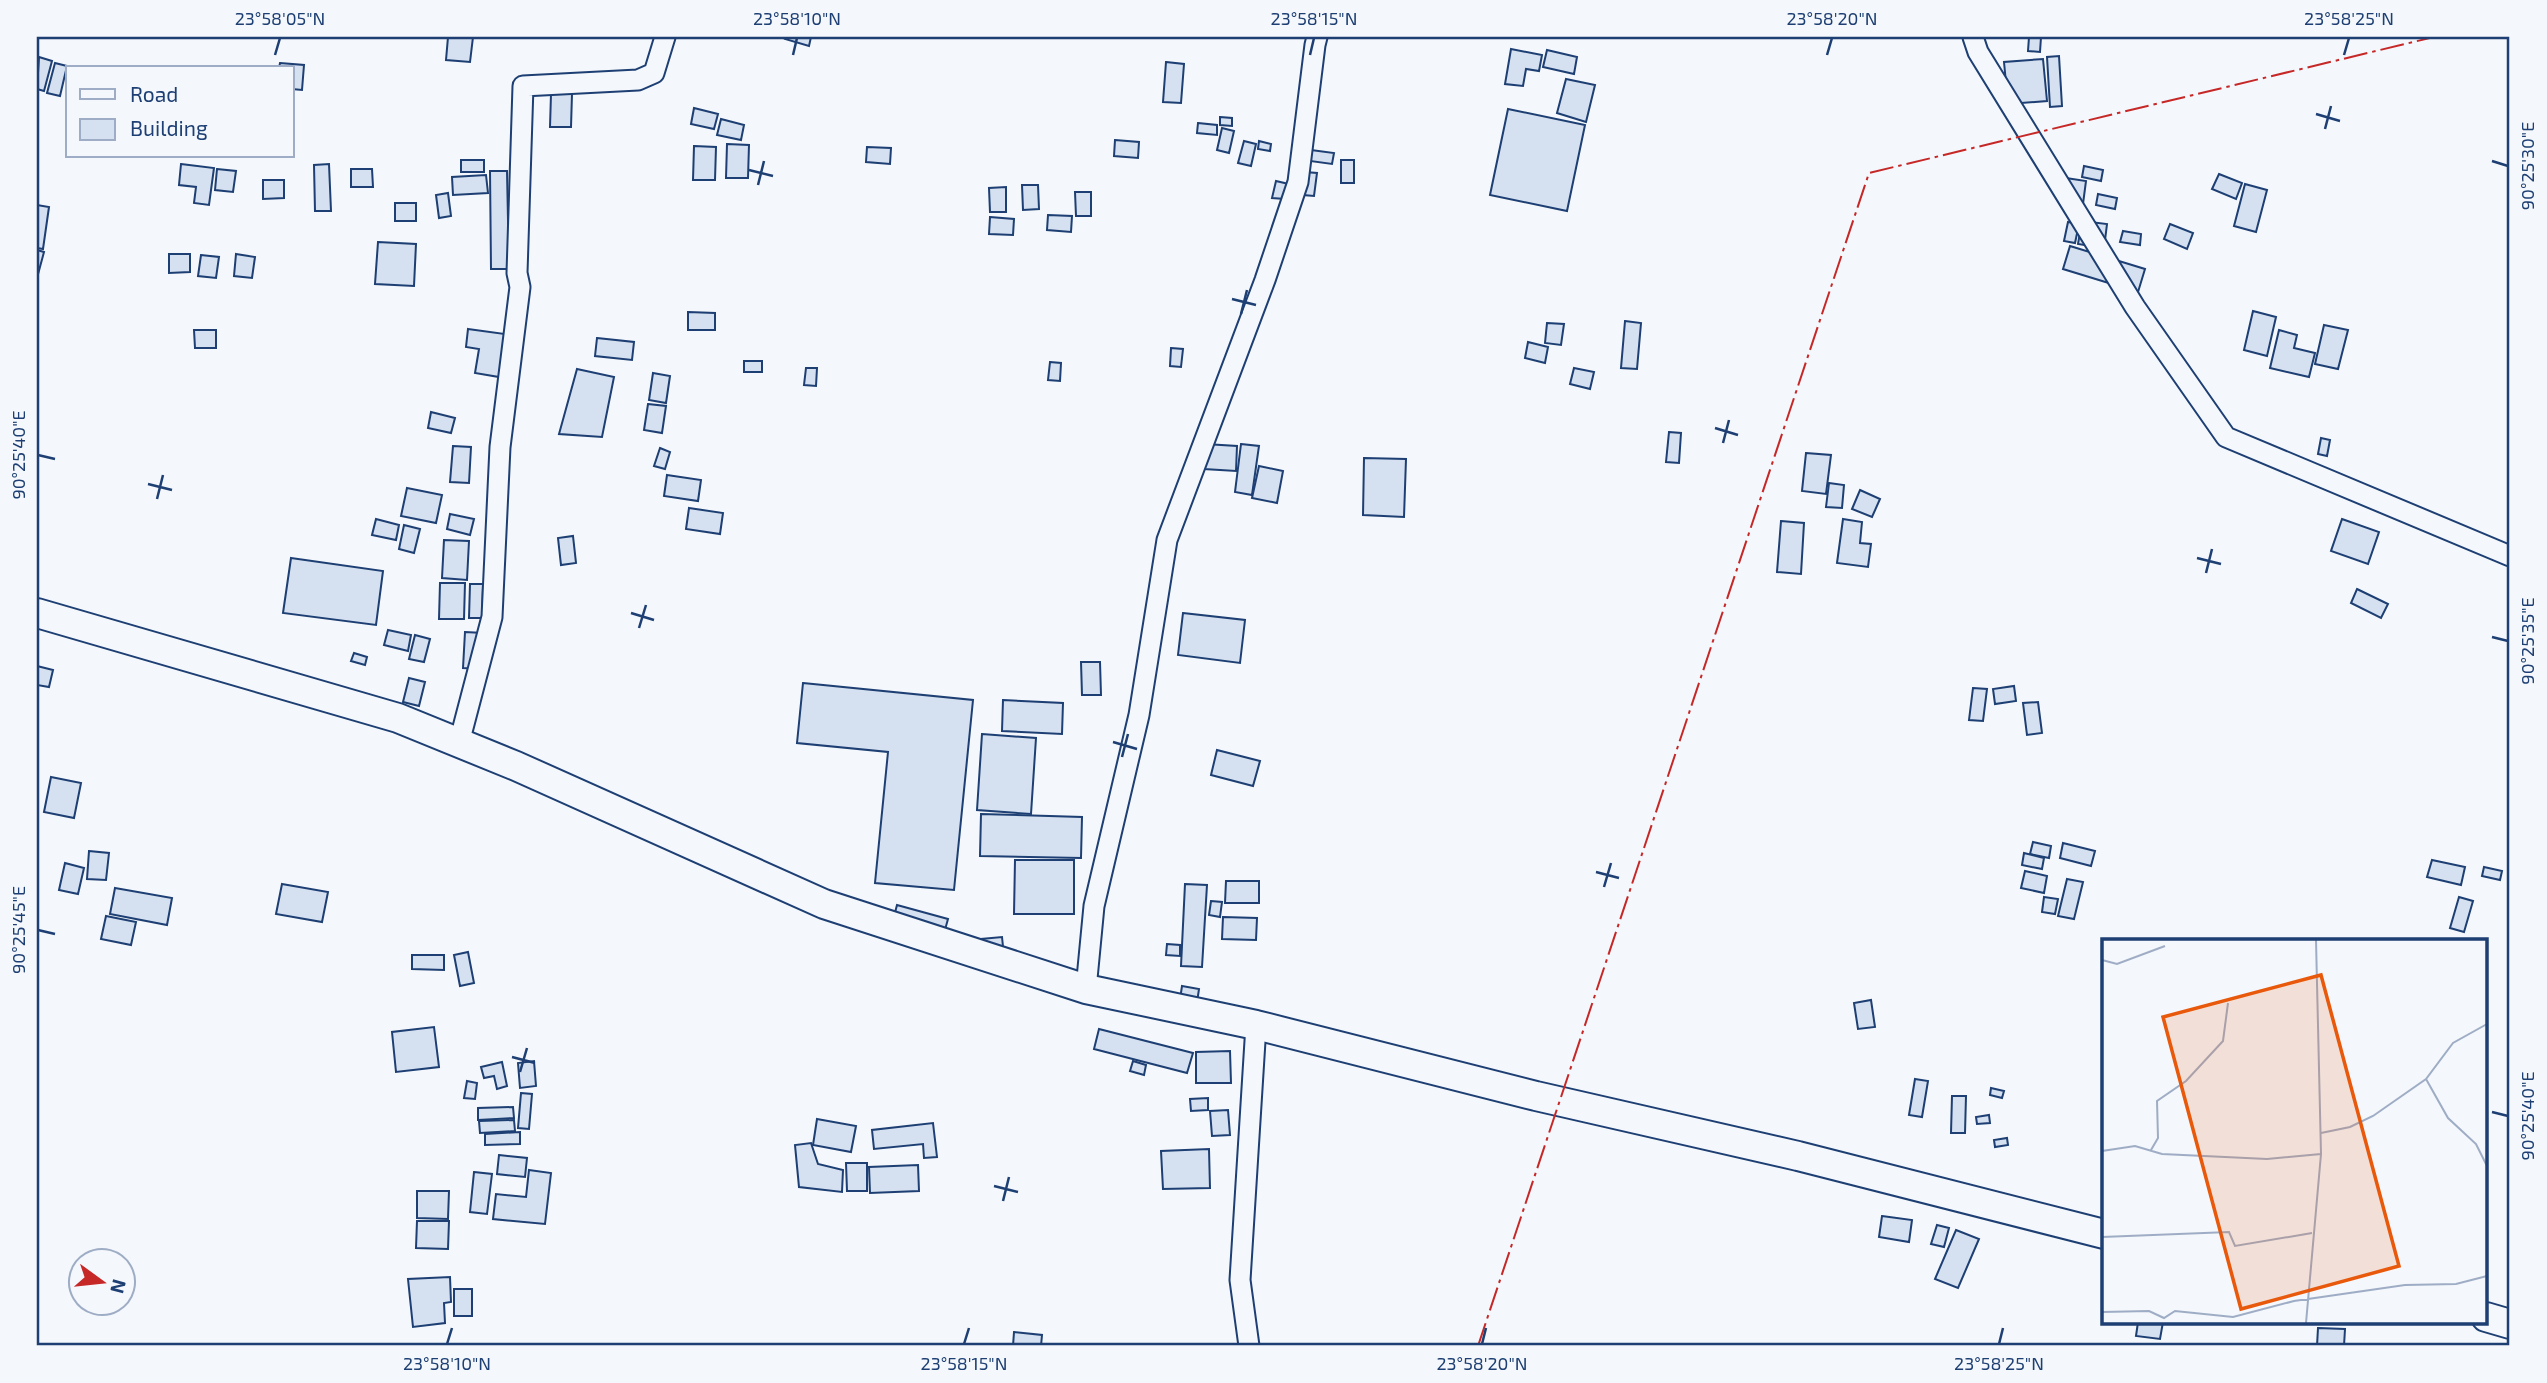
<svg xmlns="http://www.w3.org/2000/svg" width="2547" height="1383" viewBox="0 0 2547 1383" font-family="'Exo 2',sans-serif">
<style>
.building{fill:#d5e0f0;stroke:#1d3f73;stroke-width:2}
.lines{fill:none;stroke-linecap:round;stroke-linejoin:round}
.street-casing{stroke:#1d3f73;stroke-width:23}
.secondary-casing{stroke:#1d3f73;stroke-width:32}
.street{stroke:#f4f7fb;stroke-width:19}
.secondary{stroke:#f4f7fb;stroke-width:28}
.power{stroke:#c62828;stroke-width:2;stroke-dasharray:24 5 3.5 5;stroke-linecap:butt}
.ticks{fill:none;stroke:#1d3f73;stroke-width:2.5}
.inset-road{fill:none;stroke:#9eadc5;stroke-width:2}
.view{fill:#e8590c;fill-opacity:0.15;stroke:#e8590c;stroke-width:3.5}
.inset-edge{fill:none;stroke:#1d3f73;stroke-width:3.5}
.neatline{fill:none;stroke:#1d3f73;stroke-width:2.5}
.ticks-label{font-size:18px;text-anchor:middle;fill:#1d3f73}
</style>
<rect width="100%" height="100%" fill="#f4f7fb"/>
<g class="building">
<polygon points="448,37 473,37 470,62 446,60"/>
<polygon points="786,37 811,37 809,46 785,39"/>
<polygon points="2029,37 2041,37 2040,52 2028,51"/>
<polygon points="1511,49 1542,55 1539,71 1526,69 1523,86 1505,84"/>
<polygon points="1547,50 1577,57 1574,74 1543,67"/>
<polygon points="2059,56 2062,106 2050,107 2047,57"/>
<polygon points="39,57 52,61 44,91 37,89"/>
<polygon points="2043,59 2047,101 2008,104 2004,62"/>
<polygon points="1166,62 1184,64 1181,103 1163,102"/>
<polygon points="55,63 67,66 60,96 47,93"/>
<polygon points="280,63 304,65 302,90 292,89 292,68 279,68"/>
<polygon points="1566,79 1595,85 1586,122 1557,113"/>
<polygon points="551,94 572,94 571,127 550,127"/>
<polygon points="694,108 718,114 714,129 691,124"/>
<polygon points="1508,109 1585,125 1567,211 1490,195"/>
<polygon points="1220,117 1232,118 1232,126 1220,125"/>
<polygon points="721,119 744,125 741,140 717,135"/>
<polygon points="1198,123 1217,125 1217,135 1197,133"/>
<polygon points="1222,128 1234,131 1229,153 1217,150"/>
<polygon points="1115,140 1139,142 1138,158 1114,156"/>
<polygon points="1244,141 1256,144 1251,166 1238,163"/>
<polygon points="1259,141 1271,144 1270,151 1258,149"/>
<polygon points="727,144 749,145 748,178 726,178"/>
<polygon points="694,146 716,147 715,180 693,180"/>
<polygon points="867,147 891,148 890,164 866,162"/>
<polygon points="1311,150 1334,153 1332,164 1310,161"/>
<rect x="461" y="160" width="23" height="12"/>
<rect x="1341" y="160" width="13" height="23"/>
<polygon points="181,164 214,168 209,205 194,203 196,187 179,185"/>
<polygon points="329,164 331,211 315,211 314,165"/>
<polygon points="2084,166 2103,170 2101,181 2082,177"/>
<polygon points="217,169 236,171 233,192 215,190"/>
<polygon points="351,169 372,169 373,187 351,187"/>
<polygon points="490,171 507,171 509,269 491,269"/>
<polygon points="1305,172 1317,173 1314,196 1303,195"/>
<polygon points="2219,174 2242,183 2236,199 2212,189"/>
<polygon points="486,175 488,193 453,195 452,177"/>
<polygon points="2066,178 2086,181 2083,204"/>
<polygon points="263,180 284,180 284,198 263,199"/>
<polygon points="1276,181 1293,185 1285,199 1272,198"/>
<polygon points="2245,184 2267,190 2256,232 2234,226"/>
<polygon points="1022,185 1038,185 1039,209 1023,210"/>
<polygon points="1006,187 1006,212 990,212 989,188"/>
<polygon points="1075,192 1091,192 1091,216 1076,216"/>
<polygon points="448,193 451,216 439,218 436,195"/>
<polygon points="2098,194 2117,198 2115,209 2096,205"/>
<rect x="395" y="203" width="21" height="18"/>
<polygon points="37,205 49,207 43,249 37,248"/>
<polygon points="1048,215 1072,216 1071,232 1047,230"/>
<polygon points="990,217 1014,219 1013,235 989,234"/>
<polygon points="2082,221 2107,224 2104,248 2078,244"/>
<polygon points="2068,222 2079,224 2075,243 2064,241"/>
<polygon points="2170,224 2193,233 2187,249 2164,239"/>
<polygon points="2123,231 2141,234 2140,245 2120,242"/>
<polygon points="378,242 416,244 414,286 375,284"/>
<polygon points="2070,246 2145,269 2138,292 2063,269"/>
<polygon points="37,250 44,252 37,278"/>
<polygon points="169,254 190,254 190,272 169,273"/>
<polygon points="236,254 255,257 252,278 234,276"/>
<polygon points="201,255 219,257 216,278 198,276"/>
<polygon points="2253,311 2276,317 2267,356 2244,350"/>
<polygon points="688,312 715,313 715,330 688,330"/>
<polygon points="1625,321 1641,323 1637,369 1621,368"/>
<polygon points="1547,323 1564,324 1561,345 1545,343"/>
<polygon points="2324,325 2348,330 2338,369 2315,364"/>
<polygon points="468,329 505,334 499,377 475,373 479,349 466,347"/>
<polygon points="194,330 216,330 216,348 195,348"/>
<polygon points="2279,330 2297,335 2294,348 2315,353 2309,377 2270,368"/>
<polygon points="597,338 634,342 632,360 595,356"/>
<polygon points="1528,342 1548,347 1545,363 1525,358"/>
<polygon points="1171,348 1183,349 1181,367 1170,366"/>
<rect x="744" y="361" width="18" height="11"/>
<polygon points="1050,362 1061,363 1060,381 1048,380"/>
<polygon points="806,368 817,368 816,386 804,385"/>
<polygon points="1574,368 1594,372 1590,389 1570,384"/>
<polygon points="577,369 614,377 602,437 559,434"/>
<polygon points="653,373 670,376 666,403 649,400"/>
<polygon points="648,404 666,406 662,433 644,430"/>
<polygon points="431,412 455,418 451,433 428,428"/>
<polygon points="1669,432 1681,433 1679,463 1666,462"/>
<polygon points="2321,438 2330,440 2327,456 2318,454"/>
<polygon points="1205,444 1237,446 1236,471 1204,469"/>
<polygon points="1241,444 1259,446 1252,495 1235,492"/>
<polygon points="453,446 471,447 469,483 450,482"/>
<polygon points="660,448 670,452 665,469 654,466"/>
<polygon points="1806,453 1831,455 1826,494 1802,491"/>
<polygon points="1364,458 1406,459 1404,517 1363,515"/>
<polygon points="1259,466 1283,471 1277,503 1252,498"/>
<polygon points="667,475 701,480 698,501 664,496"/>
<polygon points="1829,483 1844,485 1842,508 1826,507"/>
<polygon points="407,488 442,495 436,523 401,516"/>
<polygon points="1860,490 1880,499 1872,517 1852,509"/>
<polygon points="689,508 723,513 720,534 686,529"/>
<polygon points="450,514 474,519 470,535 447,529"/>
<polygon points="376,519 399,525 396,540 372,535"/>
<polygon points="1843,519 1862,522 1860,543 1871,544 1868,567 1837,563"/>
<polygon points="2342,519 2379,532 2368,564 2331,551"/>
<polygon points="1781,521 1804,523 1801,574 1777,572"/>
<polygon points="404,525 420,529 414,553 399,549"/>
<polygon points="573,536 576,563 561,565 558,538"/>
<polygon points="444,540 469,541 467,580 442,578"/>
<polygon points="291,558 383,571 376,625 283,613"/>
<polygon points="440,583 465,583 464,619 439,619"/>
<polygon points="470,584 483,584 482,618 469,618"/>
<polygon points="2357,589 2388,604 2381,618 2351,603"/>
<polygon points="1183,613 1245,620 1240,663 1178,655"/>
<polygon points="388,630 411,635 408,651 384,645"/>
<polygon points="465,632 483,633 481,669 463,668"/>
<polygon points="415,635 430,639 424,662 409,659"/>
<polygon points="354,653 367,657 365,665 351,661"/>
<polygon points="1081,662 1100,662 1101,695 1082,695"/>
<polygon points="37,666 53,670 49,687 37,685"/>
<polygon points="409,678 425,682 419,706 403,702"/>
<polygon points="803,683 973,700 954,890 875,883 888,752 797,743"/>
<polygon points="2014,686 2016,701 1995,704 1993,689"/>
<polygon points="1973,688 1987,689 1983,721 1969,720"/>
<polygon points="1003,700 1063,703 1062,734 1002,731"/>
<polygon points="2038,702 2042,733 2027,735 2023,703"/>
<polygon points="982,734 1036,738 1031,814 977,810"/>
<polygon points="1217,750 1260,761 1253,786 1211,775"/>
<polygon points="51,777 81,783 74,818 44,812"/>
<polygon points="981,814 1082,817 1081,858 980,856"/>
<polygon points="2033,842 2051,846 2049,858 2030,854"/>
<polygon points="2063,843 2095,851 2091,866 2060,858"/>
<polygon points="89,851 109,853 106,880 87,879"/>
<polygon points="2024,853 2044,858 2042,869 2022,865"/>
<polygon points="1015,860 1074,860 1074,914 1014,914"/>
<polygon points="2432,860 2465,867 2461,885 2427,877"/>
<polygon points="65,863 84,868 78,894 59,890"/>
<polygon points="2484,867 2502,871 2500,880 2482,876"/>
<polygon points="2025,871 2047,876 2044,893 2021,888"/>
<polygon points="2067,879 2083,882 2074,919 2058,916"/>
<polygon points="1226,881 1259,881 1259,903 1225,903"/>
<polygon points="282,884 328,892 322,922 276,914"/>
<polygon points="1185,884 1207,885 1202,967 1181,966"/>
<polygon points="115,888 172,898 167,925 110,914"/>
<polygon points="2044,897 2058,899 2055,914 2042,912"/>
<polygon points="2459,897 2473,901 2464,932 2450,928"/>
<polygon points="1211,901 1222,902 1220,917 1209,915"/>
<polygon points="897,905 948,919 943,937 892,924"/>
<polygon points="106,916 136,922 131,945 101,939"/>
<polygon points="1223,917 1257,918 1256,940 1222,939"/>
<polygon points="1002,937 1004,956 970,940"/>
<polygon points="1167,944 1180,945 1180,956 1166,955"/>
<polygon points="468,952 474,983 460,986 454,955"/>
<polygon points="412,955 444,955 444,970 412,969"/>
<polygon points="1182,986 1199,989 1196,1009 1179,1006"/>
<polygon points="1871,1000 1875,1027 1858,1029 1854,1003"/>
<polygon points="434,1027 439,1067 396,1072 392,1032"/>
<polygon points="1099,1029 1193,1053 1187,1073 1094,1049"/>
<polygon points="1230,1051 1231,1083 1196,1083 1196,1052"/>
<polygon points="534,1061 536,1086 520,1088 518,1063"/>
<polygon points="1133,1061 1146,1065 1144,1075 1130,1071"/>
<polygon points="502,1062 507,1086 497,1089 494,1076 484,1078 481,1067"/>
<polygon points="1915,1079 1928,1081 1922,1117 1909,1115"/>
<polygon points="467,1081 477,1083 475,1099 464,1098"/>
<polygon points="1991,1088 2004,1091 2002,1098 1990,1095"/>
<polygon points="521,1093 532,1094 529,1129 518,1128"/>
<polygon points="1952,1096 1966,1096 1965,1133 1951,1133"/>
<polygon points="1208,1098 1208,1110 1191,1111 1190,1099"/>
<polygon points="513,1107 514,1118 478,1120 478,1108"/>
<polygon points="1228,1110 1230,1135 1212,1136 1210,1111"/>
<polygon points="1989,1115 1990,1123 1977,1124 1976,1117"/>
<polygon points="817,1119 856,1126 851,1152 813,1145"/>
<polygon points="514,1120 515,1131 480,1133 479,1121"/>
<polygon points="933,1123 937,1157 924,1158 923,1144 874,1149 872,1130"/>
<polygon points="520,1132 520,1144 485,1145 485,1134"/>
<polygon points="2007,1138 2008,1145 1995,1147 1994,1140"/>
<polygon points="811,1143 818,1164 843,1170 842,1192 799,1187 795,1145"/>
<polygon points="1209,1149 1210,1188 1163,1189 1161,1151"/>
<polygon points="499,1155 527,1158 525,1177 497,1174"/>
<polygon points="846,1163 867,1163 867,1191 847,1191"/>
<polygon points="918,1165 919,1191 870,1193 869,1167"/>
<polygon points="529,1170 551,1173 545,1224 493,1219 496,1194 526,1197"/>
<polygon points="474,1172 492,1174 487,1214 470,1212"/>
<polygon points="417,1191 449,1191 448,1219 417,1218"/>
<polygon points="1882,1216 1912,1220 1909,1242 1879,1237"/>
<polygon points="417,1221 449,1221 448,1249 416,1248"/>
<polygon points="1937,1225 1949,1228 1944,1247 1931,1244"/>
<polygon points="1956,1230 1979,1239 1958,1288 1935,1279"/>
<polygon points="450,1277 451,1302 444,1303 445,1323 413,1327 408,1279"/>
<rect x="454" y="1289" width="18" height="27"/>
<polygon points="2138,1322 2163,1322 2160,1339 2136,1336"/>
<polygon points="2318,1328 2345,1329 2344,1346 2317,1346"/>
<polygon points="1014,1332 1042,1335 1041,1346 1013,1346"/>
</g>
<g class="lines">
<defs>
<g id="street">
<polyline points="1973,37 1978,52 2135,307 2226,437 2510,556"/>
<polyline points="459,743 492,617 500,447 520,287 517,273 523,86 638,80 654,73 665,37"/>
<polyline points="1086,989 1094,906 1139,715 1167,540 1265,280 1298,182 1315,45 1317,37"/>
<polyline points="1249,1346 1240,1280 1256,1025"/>
</g>
<g id="secondary">
<polyline points="37,613 398,718 516,766 824,904 1086,989 1256,1025 1536,1096 1798,1156 2104,1234"/>
<polyline points="2486,1317 2510,1324"/>
</g>
</defs>
<use href="#street" class="street-casing"/>
<use href="#secondary" class="secondary-casing"/>
<use href="#street" class="street"/>
<use href="#secondary" class="secondary"/>
<polyline class="power" points="1478,1346 1869,173 2434,37"/>
</g>
<path class="ticks" d="M275,55L280,38M793,55L797,38M1310,55L1314,38M1827,55L1832,38M2344,55L2349,38M2316,114L2340,121M2325,129L2331,106M2492,161L2508,166M749,170L773,176M758,185L764,161M1232,299L1256,305M1241,314L1247,290M1715,428L1738,435M1723,443L1729,420M38,455L55,459M148,484L172,490M157,499L163,475M2197,558L2221,564M2206,573L2212,549M631,613L654,620M639,628L646,605M2492,637L2508,641M1113,742L1137,749M1122,757L1128,734M1596,872L1619,878M1604,887L1611,863M38,930L55,934M512,1057L535,1063M520,1072L527,1048M2492,1112L2508,1116M994,1186L1018,1192M1003,1201L1009,1177M447,1344L452,1328M964,1344L969,1328M1482,1344L1486,1328M1999,1344L2003,1328"/>
<g transform="translate(2102 939)">
<rect width="385" height="385" fill="#f4f7fb"/>
<path class="inset-road" d="M0,21L15,25L63,7M324,140L346,179L374,205L385,227M219,194L248,188L271,177L324,140L351,104L385,85M49,211L56,199L55,162L84,142L121,102L126,64M0,212L33,207L60,215L165,220L219,215M0,298L127,293L133,307L210,294M0,373L47,372L62,379L73,372L131,378L192,362L303,346L354,345L385,337M204,384L219,215L214,1"/>
<path class="view" d="M219,36L297,327L139,370L61,78Z"/>
<rect width="385" height="385" class="inset-edge"/>
</g>
<rect width="2547" height="1383" fill="none" stroke="#f4f7fb" stroke-width="77"/>
<rect x="66" y="66" width="228" height="91" fill="#f4f7fb" stroke="#9eadc5" stroke-width="2"/>
<rect x="80" y="89" width="35" height="10" fill="#f4f7fb" stroke="#9eadc5" stroke-width="2"/>
<text x="130" y="102" font-size="21" fill="#1d3f73">Road</text>
<rect x="80" y="119" width="35" height="21" fill="#d5e0f0" stroke="#9eadc5" stroke-width="2"/>
<text x="130" y="136" font-size="21" fill="#1d3f73">Building</text>
<g transform="translate(102 1282) rotate(105)"><circle r="33" fill="#f4f7fb" stroke="#9eadc5" stroke-width="2"/>
<path d="M0-5L12 26L0 18L-12 26Z" fill="#c62828"/>
<text y="-10" font-size="19" font-weight="bold" text-anchor="middle" fill="#1d3f73">N</text>
</g>
<rect x="38" y="38" width="2470" height="1306" class="neatline"/>
<g class="ticks-label">
<text x="280" y="25">23°58'05"N</text>
<text x="797" y="25">23°58'10"N</text>
<text x="1314" y="25">23°58'15"N</text>
<text x="1832" y="25">23°58'20"N</text>
<text x="2349" y="25">23°58'25"N</text>
<text transform="translate(2528 166) rotate(-90)" y="6">90°25'30"E</text>
<text transform="translate(19 455) rotate(-90)" y="6">90°25'40"E</text>
<text transform="translate(2528 641) rotate(-90)" y="6">90°25'35"E</text>
<text transform="translate(19 930) rotate(-90)" y="6">90°25'45"E</text>
<text transform="translate(2528 1116) rotate(-90)" y="6">90°25'40"E</text>
<text x="447" y="1370">23°58'10"N</text>
<text x="964" y="1370">23°58'15"N</text>
<text x="1482" y="1370">23°58'20"N</text>
<text x="1999" y="1370">23°58'25"N</text>
</g>
</svg>
